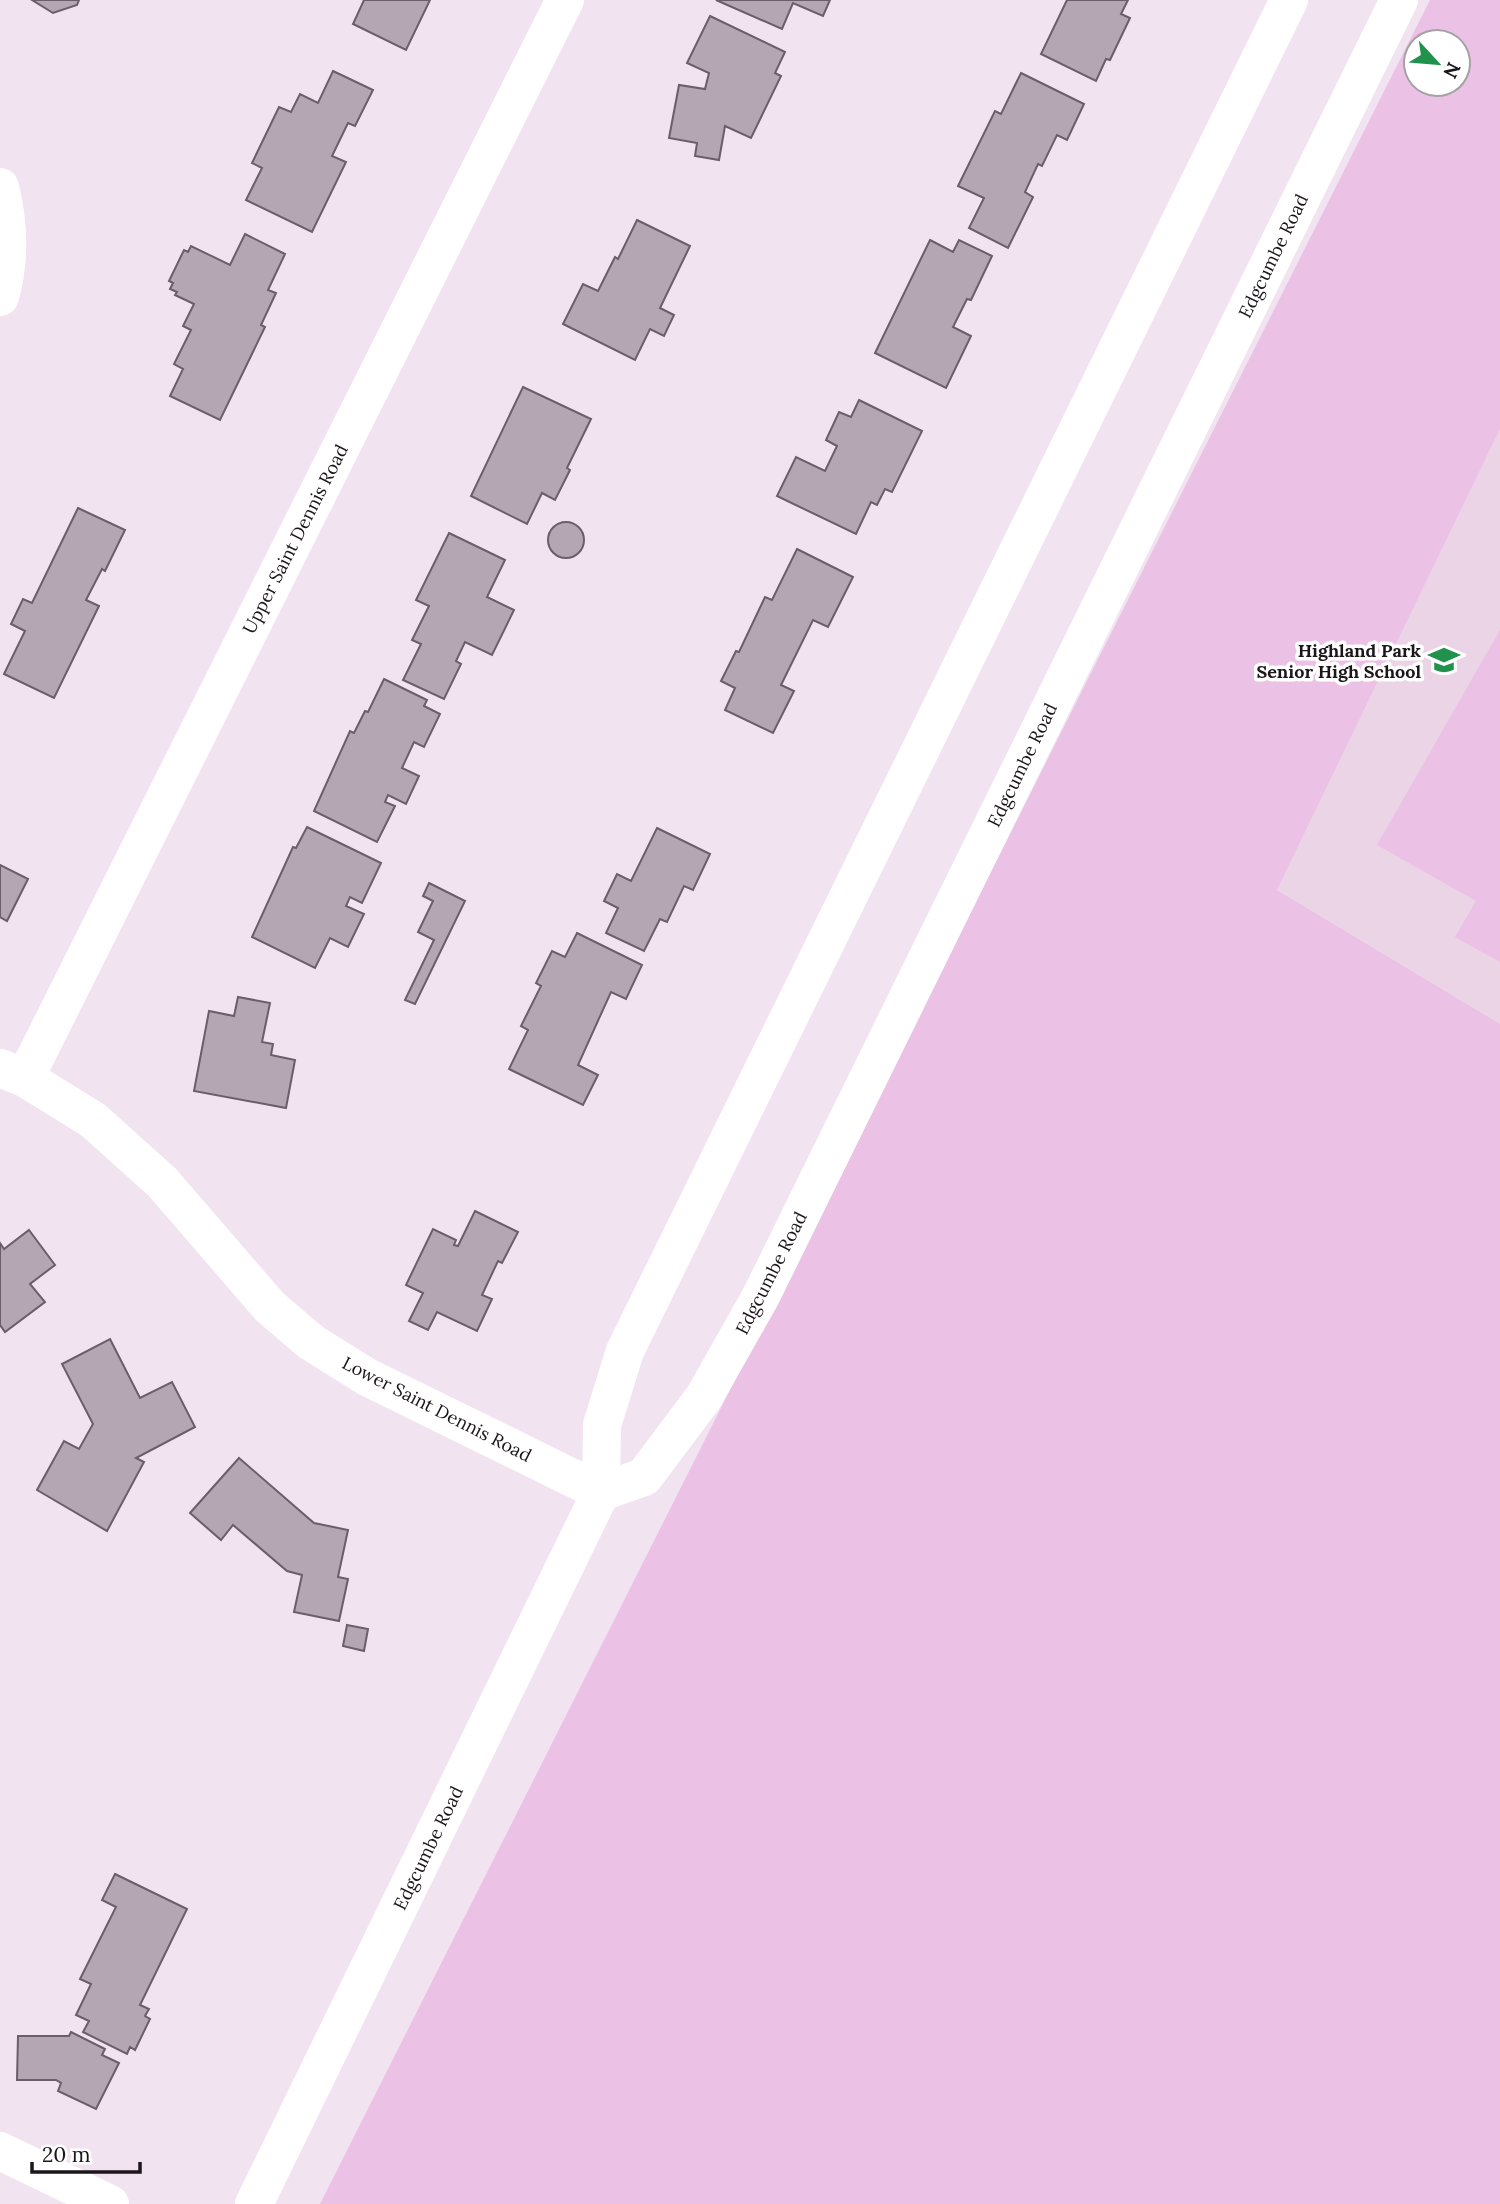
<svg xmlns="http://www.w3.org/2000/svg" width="1500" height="2204" viewBox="0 0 1500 2204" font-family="Lora,serif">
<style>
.built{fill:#ead4e6}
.green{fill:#ebc1e5;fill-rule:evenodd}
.building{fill:#b4a6b2;stroke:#6b5e69;stroke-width:2}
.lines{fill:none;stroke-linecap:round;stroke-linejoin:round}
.minor{stroke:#fff;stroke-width:38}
.tertiary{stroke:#fff;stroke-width:38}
.labels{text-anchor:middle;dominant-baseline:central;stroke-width:7;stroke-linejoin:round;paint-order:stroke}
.street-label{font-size:18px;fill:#1b161a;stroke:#fff}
.poi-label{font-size:18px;font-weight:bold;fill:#1b161a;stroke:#fff;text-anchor:end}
</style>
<rect width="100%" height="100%" fill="#f2e3f0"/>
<polygon class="built" points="1500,429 1500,1024 1277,890"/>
<g class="green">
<path d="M1430,0H1500V429L1277,890L1500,1024V2204H320ZM1416,42H1458V84H1416Z"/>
<polygon points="1500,630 1500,962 1455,937 1476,901 1377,845"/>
</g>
<g class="building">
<polygon points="32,0 79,0 77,5 53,13"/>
<polygon points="364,0 430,0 406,50 353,24"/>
<polygon points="716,0 830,0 823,16 793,3 782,29"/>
<polygon points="1067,0 1128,0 1121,14 1130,18 1110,60 1106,59 1096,81 1041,54"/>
<polygon points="710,16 785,52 775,73 781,76 751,138 725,126 719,160 695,156 697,143 669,138 679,85 705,89 709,73 687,63"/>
<polygon points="333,71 373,90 355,126 348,123 332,156 346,162 312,232 246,200 262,168 252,163 279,107 291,112 300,94 318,103"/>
<polygon points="1021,73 1084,104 1067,140 1057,135 1042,166 1038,164 1025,192 1033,197 1008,248 969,228 984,198 958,186 995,111 1001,114"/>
<polygon points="637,220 690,246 660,308 674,315 664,336 650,329 635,360 563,324 583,284 598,291 615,257 618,259"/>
<polygon points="245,234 285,254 268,290 276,293 261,325 265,327 220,420 170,396 183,369 174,364 191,330 183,326 194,304 175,295 177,292 170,289 173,283 169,281 184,250 188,252 191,246 230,265"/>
<polygon points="930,240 953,252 959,240 992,256 971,300 967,299 953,327 971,336 946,388 875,353"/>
<polygon points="523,387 591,419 567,468 570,470 555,500 542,493 527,524 471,496"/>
<polygon points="859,400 922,431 892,492 885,489 877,505 871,502 856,534 777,496 796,457 825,471 837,446 826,440 839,412 851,417"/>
<polygon points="78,508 125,530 105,571 102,569 86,600 99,606 54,698 4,674 25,631 11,624 23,599 32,603"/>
<circle cx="566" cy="540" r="18"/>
<polygon points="449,533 505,560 487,597 514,610 492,655 465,642 456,661 461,664 444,699 403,680 421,644 412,640 429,606 416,600"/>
<polygon points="797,549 853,577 828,627 813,620 781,685 794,691 773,733 725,710 735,688 721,681 736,651 739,652 765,597 772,600"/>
<polygon points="384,679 427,700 424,706 440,714 424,747 414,742 402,768 419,776 406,804 388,795 385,802 395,806 377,842 314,811 350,731 354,733 365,711 368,712"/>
<polygon points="307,827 381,863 362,903 350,897 346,906 364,914 348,947 330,938 315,968 252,937 293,847 296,848"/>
<polygon points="657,828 710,854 693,890 684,886 667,922 660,919 644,951 606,933 618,908 604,901 617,874 631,881"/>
<polygon points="0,865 28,879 7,921 0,917"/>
<polygon points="429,883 465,901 415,1004 405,1000 434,940 418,932 433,901 423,896"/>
<polygon points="577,933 642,965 626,999 611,992 578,1065 598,1075 583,1105 509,1069 528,1030 521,1026 541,986 536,983 552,951 565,957"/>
<polygon points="238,997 270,1003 262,1042 273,1044 271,1055 295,1060 286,1108 194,1091 209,1011 234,1016"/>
<polygon points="475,1211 518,1232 502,1263 498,1261 482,1295 492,1299 477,1331 437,1312 428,1330 409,1321 423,1293 406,1285 433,1229 456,1240 454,1245 458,1246"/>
<polygon points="29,1230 55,1265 30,1284 45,1302 5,1332 0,1325 0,1243 4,1249"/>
<polygon points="110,1339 140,1398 172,1382 195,1427 136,1458 144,1462 107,1531 37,1490 64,1441 79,1449 93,1424 62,1364"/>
<polygon points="239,1458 314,1523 348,1530 338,1577 348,1579 339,1621 294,1612 302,1575 287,1571 233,1525 221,1540 190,1513"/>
<polygon points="347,1625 368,1629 364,1651 343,1646"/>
<polygon points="115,1874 187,1909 140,2005 149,2009 145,2016 150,2019 135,2050 130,2047 127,2054 83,2032 89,2021 76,2015 91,1984 80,1979 116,1907 102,1900"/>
<polygon points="71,2032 105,2049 102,2055 119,2063 96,2109 58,2091 61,2083 56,2080 17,2080 18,2036 69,2036"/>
</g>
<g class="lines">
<g class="minor">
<path d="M0,187C9,223 10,261 0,297"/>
<polyline points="0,1068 25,1078 93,1120 162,1182 270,1307 311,1342 367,1377 601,1492"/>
<polyline points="25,1078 565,0"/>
<polyline points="0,2151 110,2204"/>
</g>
<g class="tertiary">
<polyline points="601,1492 644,1477 704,1397 761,1296 1399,0"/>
<polyline points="254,2204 601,1492 602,1425 625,1351 1289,0"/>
</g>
</g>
<defs>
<symbol id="school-bare" viewBox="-9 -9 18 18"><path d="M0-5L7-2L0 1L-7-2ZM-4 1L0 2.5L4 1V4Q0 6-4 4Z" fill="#20924c" stroke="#fff" stroke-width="2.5" paint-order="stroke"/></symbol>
</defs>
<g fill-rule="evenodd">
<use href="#school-bare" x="1422" y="638" width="44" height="44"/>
</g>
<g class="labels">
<g class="street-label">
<text transform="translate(1273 256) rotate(-64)">Edgcumbe Road</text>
<text transform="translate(295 539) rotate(-63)">Upper Saint Dennis Road</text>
<text transform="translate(1022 765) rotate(-64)">Edgcumbe Road</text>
<text transform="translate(771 1273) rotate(-63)">Edgcumbe Road</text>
<text transform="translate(437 1409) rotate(27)">Lower Saint Dennis Road</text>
<text transform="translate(428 1848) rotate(-64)">Edgcumbe Road</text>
</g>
<g class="poi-label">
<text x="1421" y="650">Highland Park<tspan x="1421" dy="21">Senior High School</tspan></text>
</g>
</g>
<g transform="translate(1437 63) rotate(116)"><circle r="33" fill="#ffffff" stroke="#a4a2a3" stroke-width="2"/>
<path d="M0-5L12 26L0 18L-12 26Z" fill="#20924c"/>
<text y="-10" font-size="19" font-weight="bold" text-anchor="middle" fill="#1b161a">N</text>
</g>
<path d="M32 2162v10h108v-10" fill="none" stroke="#1b161a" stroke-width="3.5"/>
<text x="42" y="2162" font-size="21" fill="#1b161a" stroke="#ffffff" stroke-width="5" paint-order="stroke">20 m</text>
</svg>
